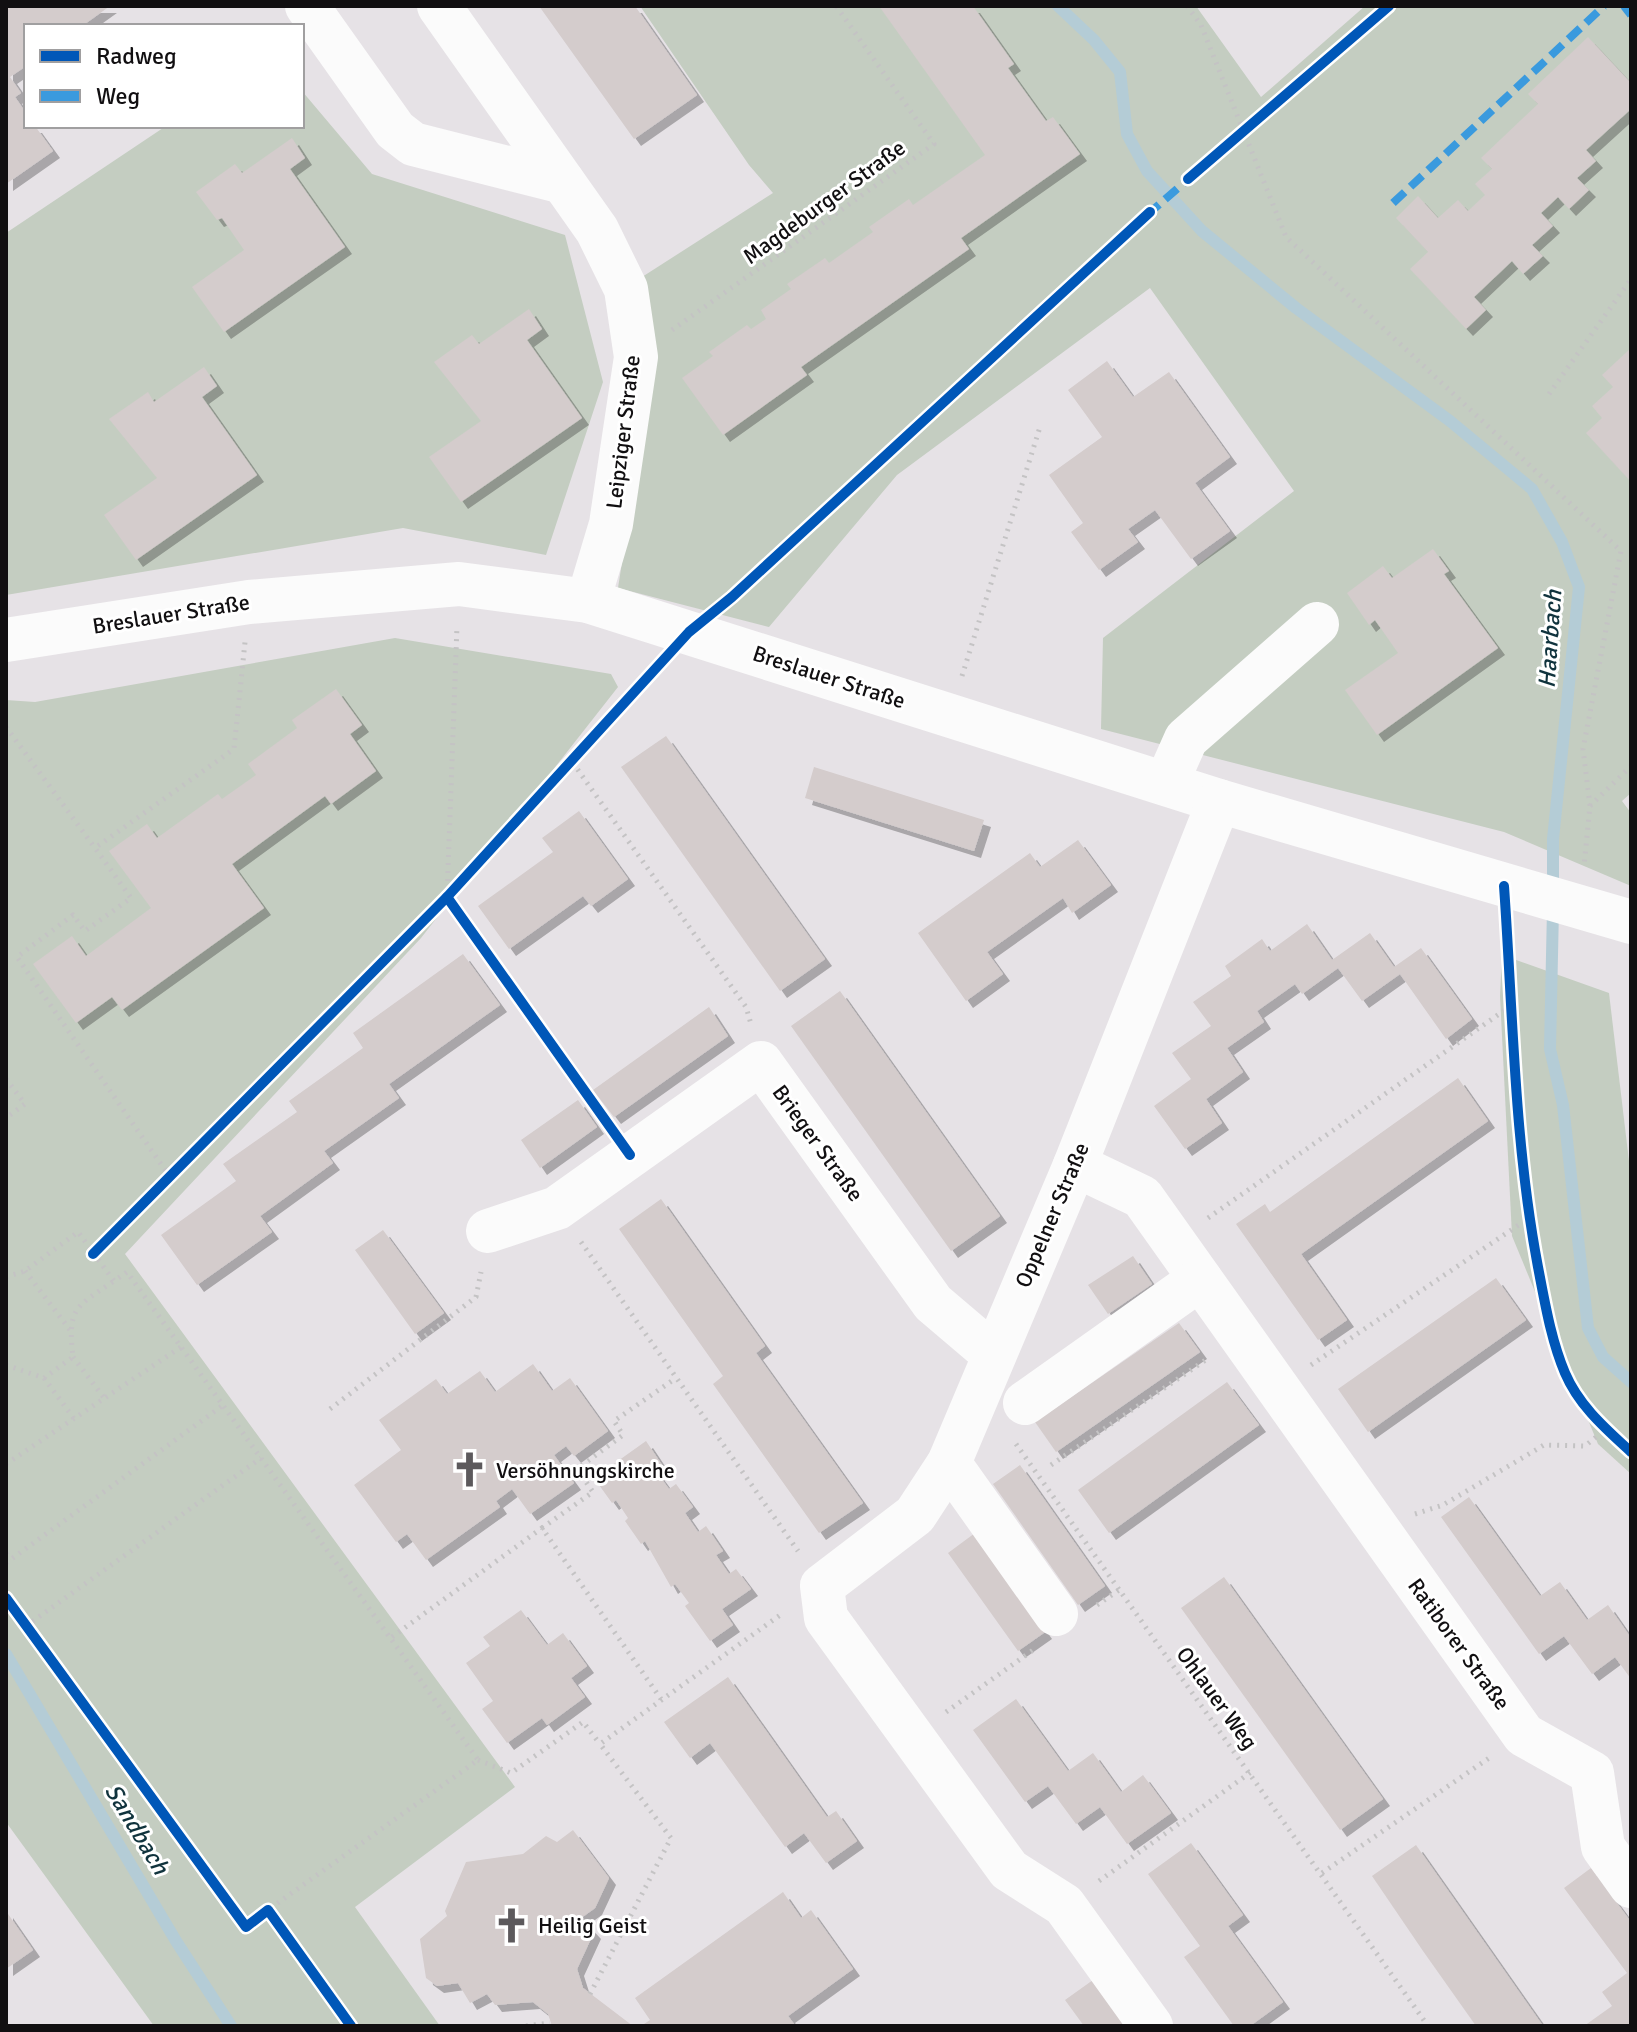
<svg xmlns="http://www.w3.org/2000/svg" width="1637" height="2032" viewBox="0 0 1637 2032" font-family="Signika,sans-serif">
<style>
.green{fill:#c4cdc1}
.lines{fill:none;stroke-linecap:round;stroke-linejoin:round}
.stream{stroke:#b4ccd6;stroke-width:12}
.building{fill:#d4cccc;filter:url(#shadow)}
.path{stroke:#c4c3c4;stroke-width:5;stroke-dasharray:2 6;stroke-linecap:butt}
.minor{stroke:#fbfbfb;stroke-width:44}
.quiet{stroke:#3a9ade;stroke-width:8;stroke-dasharray:16 8;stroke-linecap:butt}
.cycleway-casing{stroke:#fff;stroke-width:15}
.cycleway{stroke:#0057b8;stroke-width:10}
.labels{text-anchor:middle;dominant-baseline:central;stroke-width:6;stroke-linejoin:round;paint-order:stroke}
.street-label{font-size:22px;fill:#110f11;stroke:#fff}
.poi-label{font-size:22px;fill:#110f11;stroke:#fff;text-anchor:start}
.water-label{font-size:24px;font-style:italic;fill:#10333d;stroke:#fff}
</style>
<defs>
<filter id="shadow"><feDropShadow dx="7" dy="7" stdDeviation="0" flood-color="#0004"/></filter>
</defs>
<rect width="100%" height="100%" fill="#e6e2e6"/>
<g class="green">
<polygon points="640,6 1196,6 1261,97 1365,6 1631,6 1631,793 1622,801 1631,813 1631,886 1504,832 1101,729 1103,638 1294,491 1150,288 897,475 769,627 618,588 646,410 642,277 773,193 749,165"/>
<polygon points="302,91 372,174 565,235 603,382 546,555 403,528 6,595 6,233 166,126 302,126"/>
<polygon points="395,638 611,674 618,687 421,938 125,1254 515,1787 355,1907 440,2026 154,2026 6,1822 6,700 35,702"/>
<polygon points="1502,955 1609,993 1631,1178 1631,1474 1598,1444 1512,1236 1500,996"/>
</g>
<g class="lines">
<g class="stream">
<polyline points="1058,6 1094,40 1120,72 1127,134 1147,171 1202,231 1296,308 1450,421 1532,489 1562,542 1579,587 1553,839 1553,891"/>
<polyline points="1553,909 1550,1049 1563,1105 1588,1328 1603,1357 1631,1382"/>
<polyline points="6,1654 176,1941 231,2026"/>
</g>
</g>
<g class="building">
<polygon points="6,6 110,6 82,26 26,26 26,66 10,77 21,93 15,97 26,113 26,126 35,126 53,151 6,184"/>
<polygon points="539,6 635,6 697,95 634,139"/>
<polygon points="879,6 973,6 1014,64 1008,68 1046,121 1053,117 1080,154 961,238 969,249 801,367 807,375 723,435 682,378 713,356 709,352 747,325 751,329 766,319 761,310 791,289 787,284 825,258 829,263 873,232 869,227 909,199 913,205 985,155"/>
<polygon points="1588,37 1631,83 1631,109 1586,150 1596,161 1577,178 1589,190 1569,209 1558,197 1541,213 1553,226 1532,245 1543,256 1523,274 1512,261 1474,297 1486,310 1466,329 1410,269 1428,252 1396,218 1418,196 1438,218 1458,200 1468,211 1485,195 1475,184 1492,169 1481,158 1538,104 1528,94"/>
<polygon points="292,138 305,158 290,169 345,247 224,332 192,287 244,250 222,218 217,220 196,192 235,164 242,173"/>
<polygon points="529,309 542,329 527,340 582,418 461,502 429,457 481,421 434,362 472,335 479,344"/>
<polygon points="1631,348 1631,482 1586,433 1602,418 1592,406 1613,387 1602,375"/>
<polygon points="1107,361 1133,397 1169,372 1230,457 1195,483 1230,531 1191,559 1155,510 1128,529 1138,542 1099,570 1071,532 1083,523 1049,475 1102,437 1068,390"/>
<polygon points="204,367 217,386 202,397 257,475 136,560 104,515 157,478 109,419 148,392 154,402"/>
<polygon points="1433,549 1449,571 1444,574 1498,648 1377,735 1345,690 1398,653 1375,620 1369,625 1347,593 1383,566 1392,578"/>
<polygon points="336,689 362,725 350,734 376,771 331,804 325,796 232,864 264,908 122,1010 112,997 76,1023 33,964 72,936 86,956 151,908 109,851 147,824 157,838 218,794 222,799 256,775 248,764 297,728 292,720"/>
<polygon points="666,736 825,959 780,991 621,767"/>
<polygon points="814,767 984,820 974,851 805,798"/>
<polygon points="579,811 628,879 591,906 583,896 509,949 478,906 553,852 542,838"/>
<polygon points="1078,840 1111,885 1072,913 1063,898 987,952 1003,974 966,1001 918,933 1030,853 1040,867"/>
<polygon points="1307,924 1332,960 1370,933 1394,967 1421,948 1472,1019 1446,1039 1400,974 1362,1001 1338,968 1302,994 1295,984 1257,1011 1264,1022 1227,1048 1243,1072 1206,1099 1222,1123 1185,1149 1154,1106 1191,1079 1172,1053 1211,1026 1193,1002 1231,976 1225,966 1262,939 1270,951"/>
<polygon points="463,954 500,1005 389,1084 399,1098 324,1151 333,1163 260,1216 272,1232 197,1285 161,1235 236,1181 223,1164 297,1112 289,1101 363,1048 353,1033"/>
<polygon points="840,991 1000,1216 951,1251 791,1026"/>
<polygon points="709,1007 728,1036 614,1117 593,1090"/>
<polygon points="1458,1078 1488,1121 1301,1254 1347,1320 1318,1340 1236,1224 1265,1204 1270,1212"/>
<polygon points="578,1100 597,1127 540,1168 521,1140"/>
<polygon points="661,1199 765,1346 756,1353 863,1503 819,1533 713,1384 723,1376 619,1229"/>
<polygon points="383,1230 444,1313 415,1334 355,1250"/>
<polygon points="1133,1256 1152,1284 1108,1314 1088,1285"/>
<polygon points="1496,1278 1526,1320 1368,1432 1338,1389"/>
<polygon points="1179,1323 1200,1352 1056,1452 1035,1422"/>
<polygon points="533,1364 552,1391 570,1378 608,1431 574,1456 566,1446 554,1455 574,1483 530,1514 512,1489 496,1501 500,1507 426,1560 407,1534 396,1542 354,1485 401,1450 379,1420 436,1379 447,1394 480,1371 495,1392"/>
<polygon points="1227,1382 1259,1425 1109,1533 1078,1490"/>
<polygon points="646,1441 662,1465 655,1470 669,1489 676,1484 693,1507 685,1513 698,1532 706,1526 723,1551 716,1555 729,1574 736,1569 751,1589 722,1609 733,1625 710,1641 685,1606 689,1603 675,1584 671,1587 645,1541 641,1544 625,1521 628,1518 616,1500 612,1503 594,1478"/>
<polygon points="1020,1465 1105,1586 1078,1605 993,1484"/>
<polygon points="1469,1497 1540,1596 1560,1582 1587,1620 1608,1605 1631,1638 1631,1679 1615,1657 1592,1674 1564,1636 1539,1654 1441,1517"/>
<polygon points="975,1533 1045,1632 1018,1651 948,1553"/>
<polygon points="1224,1577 1383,1799 1340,1830 1181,1608"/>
<polygon points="521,1610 547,1645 563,1633 587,1666 571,1678 585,1697 547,1725 542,1718 507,1743 482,1709 493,1701 466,1663 490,1646 483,1637"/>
<polygon points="728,1677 827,1817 836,1811 857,1841 826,1863 804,1833 785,1847 710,1743 690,1758 664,1722"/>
<polygon points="1016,1699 1068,1771 1093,1753 1121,1792 1143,1775 1171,1813 1127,1844 1100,1807 1076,1824 1048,1786 1025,1802 973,1730"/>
<polygon points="573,1830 609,1878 595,1908 581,1918 594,1932 577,1969 583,1988 633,2026 552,2026 548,2014 533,2002 495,2005 487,1994 470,2003 458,1983 437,1986 426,1978 420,1939 447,1916 445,1911 466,1862 523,1854 546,1836 557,1842"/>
<polygon points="1191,1843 1243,1915 1228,1926 1283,2002 1250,2026 1234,2026 1184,1957 1200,1946 1148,1874"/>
<polygon points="1416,1845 1442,1882 1543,2026 1476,2026 1423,1951 1372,1876"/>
<polygon points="1591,1868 1631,1922 1631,2026 1584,2026 1612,2006 1602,1992 1627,1973 1564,1888"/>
<polygon points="783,1892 801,1918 811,1910 853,1969 788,2016 794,2024 792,2026 641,2026 650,2020 635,1998"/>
<polygon points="6,1911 33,1950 6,1969"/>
<polygon points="1093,1980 1126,2026 1084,2026 1065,2000"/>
</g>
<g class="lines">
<g class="path">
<polyline points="1187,6 1201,25 1286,237 1621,551 1583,749 1590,806 1584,866"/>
<polyline points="672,330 934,144 836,6"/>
<polyline points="1549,394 1631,279"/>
<polyline points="962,676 1040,427"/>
<polyline points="6,727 95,848"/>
<polyline points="573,763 746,1007 751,1024"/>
<polyline points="1590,806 1631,766"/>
<polyline points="447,897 457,626"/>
<polyline points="6,1079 25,1104 6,1118"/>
<polyline points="170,1177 17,957 73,915 85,931 131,898 95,848 234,749 245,642"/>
<polyline points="1208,1218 1512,1005"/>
<polyline points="581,1242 798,1551"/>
<polyline points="25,1271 70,1330"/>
<polyline points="6,1277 25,1271 78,1232 114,1281 127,1272 478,1760 268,1910"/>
<polyline points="73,1357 105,1399"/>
<path d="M6,1365L44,1378L73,1357C67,1307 76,1307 114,1281"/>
<polyline points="1311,1365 1529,1218"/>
<polyline points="44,1378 75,1420"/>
<polyline points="330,1409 476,1297 481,1272"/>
<polyline points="1016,1444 1428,2026"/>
<polyline points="6,1464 181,1347"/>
<polyline points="1051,1465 1207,1359"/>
<polyline points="1415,1514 1443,1505 1544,1445 1585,1446 1606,1429"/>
<polyline points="542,1528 593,1492 577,1469 623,1435 614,1421 676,1378"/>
<polyline points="6,1553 10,1560"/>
<polyline points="6,1563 222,1406"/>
<polyline points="1097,1605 1119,1590"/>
<polyline points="26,1626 261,1458"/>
<polyline points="392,1637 542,1528 661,1699"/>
<polyline points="946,1712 1036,1648"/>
<polyline points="478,1760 511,1773 583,1722 600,1744"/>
<polyline points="1322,1873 1489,1758"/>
<polyline points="1099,1881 1251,1772"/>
<polyline points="590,1994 671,1838 600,1744 783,1613"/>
<polyline points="526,2026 550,2023"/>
</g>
<g class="minor">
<polyline points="307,6 395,130 413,144 563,182"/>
<polyline points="439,6 597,230 626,289 636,357 611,524 588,601"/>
<polyline points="6,640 249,602 459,584 588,601 1219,801 1631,922"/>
<polyline points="1166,784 1186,739 1317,624"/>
<polyline points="1075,1165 1142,1197 1524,1735 1592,1773 1603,1847 1631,1886"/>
<polyline points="488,1231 557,1208 761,1063 933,1303 993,1354"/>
<polyline points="1025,1403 1200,1279"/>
<polyline points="949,1463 1056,1614"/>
<polyline points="1151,2026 1064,1905 1009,1870 826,1618 822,1586 915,1515 949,1463 1075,1165 1219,801"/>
</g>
<g class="quiet">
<polyline points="1624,6 1631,15"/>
<polyline points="1393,203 1604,6"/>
<polyline points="1147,215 1192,176"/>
</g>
<defs>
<g id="cycleway">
<polyline points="1188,179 1389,6"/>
<path d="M1504,886C1513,1013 1514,1141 1538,1267C1545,1303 1551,1340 1565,1373C1579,1406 1606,1429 1631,1452"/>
<polyline points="447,897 630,1155"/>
<polyline points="93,1254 447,897 689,632 732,597 1150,212"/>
<polyline points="6,1598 246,1927 268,1910 351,2026"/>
</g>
</defs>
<use href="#cycleway" class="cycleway-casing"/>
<use href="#cycleway" class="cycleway"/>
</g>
<defs>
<symbol id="church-bare" viewBox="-9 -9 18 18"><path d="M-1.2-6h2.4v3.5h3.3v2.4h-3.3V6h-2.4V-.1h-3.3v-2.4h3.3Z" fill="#5c595c" stroke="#fff" stroke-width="2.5" paint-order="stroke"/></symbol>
</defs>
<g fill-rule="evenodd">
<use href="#church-bare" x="444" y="1444" width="51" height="51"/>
<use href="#church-bare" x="486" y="1900" width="51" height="51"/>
</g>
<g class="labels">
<g class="street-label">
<text transform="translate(824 202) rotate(-36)">Magdeburger Straße</text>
<text transform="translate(623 432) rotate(-83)">Leipziger Straße</text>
<text transform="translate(171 614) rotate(-9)">Breslauer Straße</text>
<text transform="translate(829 677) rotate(18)">Breslauer Straße</text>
<text transform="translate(818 1143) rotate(54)">Brieger Straße</text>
<text transform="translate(1052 1215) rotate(-67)">Oppelner Straße</text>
<text transform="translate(1459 1644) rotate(54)">Ratiborer Straße</text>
<text transform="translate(1217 1698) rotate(54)">Ohlauer Weg</text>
</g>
<g class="poi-label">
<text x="496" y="1470">Versöhnungskirche</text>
<text x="538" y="1925">Heilig Geist</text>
</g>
<g class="water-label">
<text transform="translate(1550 639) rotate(-86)">Haarbach</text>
<text transform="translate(137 1829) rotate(59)">Sandbach</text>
</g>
</g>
<rect width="1637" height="2032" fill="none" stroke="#110f11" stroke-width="16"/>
<rect x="24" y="24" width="280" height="104" fill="#ffffff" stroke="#a09fa0" stroke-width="2"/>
<rect x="40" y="50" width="40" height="12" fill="#0057b8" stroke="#a09fa0" stroke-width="2"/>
<text x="96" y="64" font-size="24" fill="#110f11">Radweg</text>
<rect x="40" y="90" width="40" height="12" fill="#3a9ade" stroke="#a09fa0" stroke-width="2"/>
<text x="96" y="104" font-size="24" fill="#110f11">Weg</text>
</svg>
